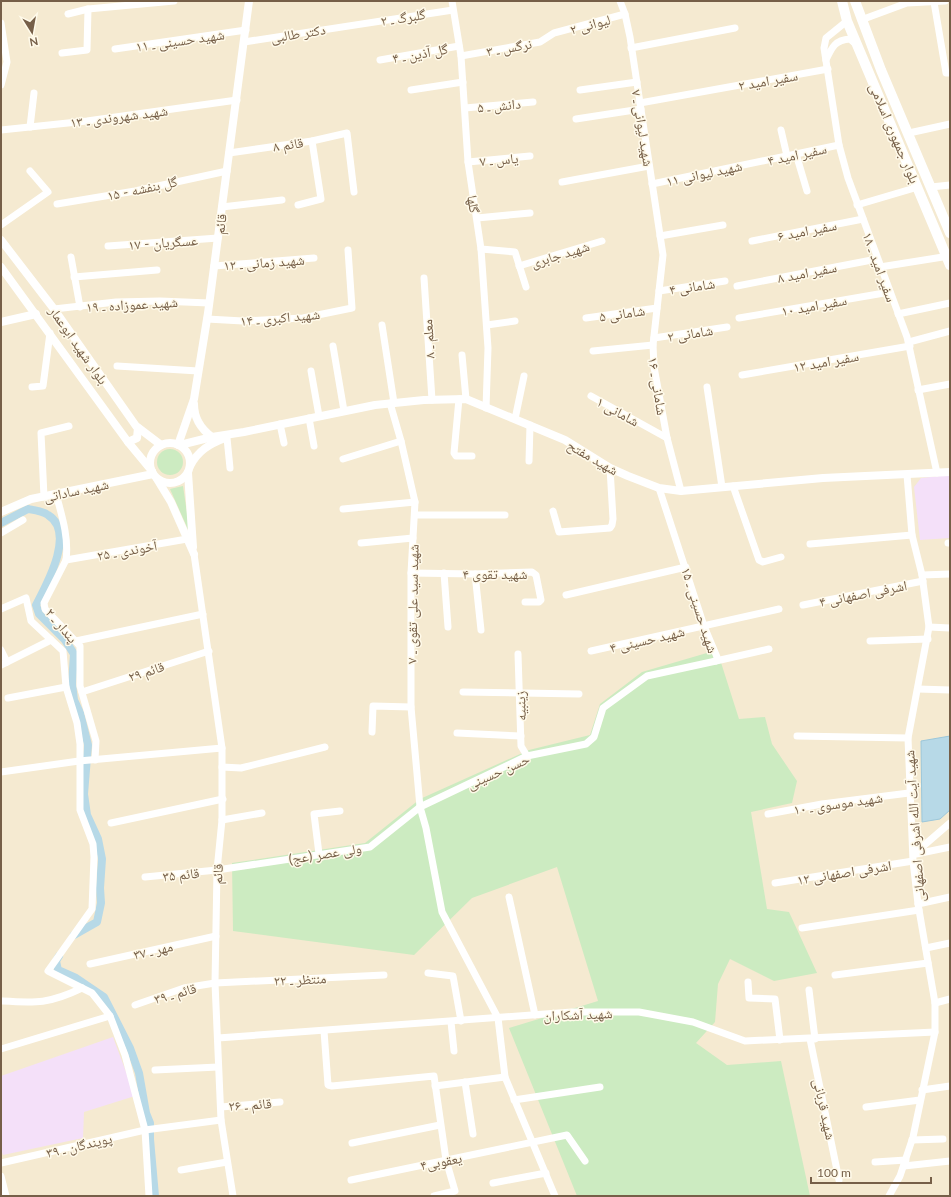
<svg xmlns="http://www.w3.org/2000/svg" width="951" height="1197" viewBox="0 0 951 1197" font-family="Lato,'Noto Naskh Arabic',sans-serif">
<style>
.residential{fill:#f5ead1}
.education{fill:#f4e0f9}
.green{fill:#ccebc1}
.water{fill:#b7d9e7;stroke:#9cc7da}
.lines{fill:none;stroke-linecap:round;stroke-linejoin:round}
.canal{stroke:#b7d9e7;stroke-width:8}
.minor{stroke:#fff;stroke-width:7}
.tertiary{stroke:#fff;stroke-width:8}
.secondary{stroke:#fff;stroke-width:10}
.labels{text-anchor:middle;dominant-baseline:central;stroke-width:3;stroke-linejoin:round;paint-order:stroke}
.street-label{font-size:14px;fill:#765f48;stroke:#fffaea}
</style>
<rect width="100%" height="100%" fill="#fdf7e3"/>
<rect class="residential" x="1" y="1" width="949" height="1195"/>
<g class="education">
<polygon points="950,475 950,538 920,540 914,487 921,478"/>
<polygon points="113,1037 135,1096 84,1112 83,1138 3,1155 1,1150 1,1076"/>
</g>
<g class="green">
<circle cx="170" cy="462" r="13"/>
<polygon points="183,486 190,534 170,489"/>
<polygon points="717,650 739,719 765,717 772,744 797,781 792,803 751,812 767,909 789,912 817,973 774,981 730,959 718,984 715,1022 696,1043 727,1065 781,1061 810,1196 577,1196 509,1028 598,1001 557,867 472,898 414,955 233,931 232,863 365,843 420,799 529,750 590,735 600,704 642,672"/>
</g>
<polygon class="water" points="950,736 950,810 940,819 922,822 921,741"/>
<g class="lines">
<g class="canal">
<path d="M1,523L28,509C34,510 43,511 48,515C76,532 47,584 36,605L39,614L65,640L74,654L72,684L74,700L80,713L88,745L84,794L87,815L98,839L102,859L100,888L101,903L97,922L74,935"/>
<polyline points="59,956 56,961 58,970 76,978 104,997 130,1048 139,1073 146,1113 150,1123 150,1139 155,1196"/>
</g>
<g class="minor">
<polyline points="452,1 461,56 468,162 481,249 488,348 486,408"/>
<polyline points="620,1 625,14 630,37 663,255 653,345 654,367 667,438 681,491"/>
<polyline points="934,2 946,73 950,73"/>
<polyline points="68,14 88,9 174,1"/>
<polyline points="861,20 907,3 945,1"/>
<polyline points="847,21 826,38 824,48 839,145 848,178 907,337 937,473"/>
<polyline points="1,23 7,62 1,85"/>
<polyline points="244,42 453,10"/>
<polyline points="631,48 735,28"/>
<polyline points="115,49 246,30"/>
<polyline points="62,53 87,50 88,9"/>
<polyline points="461,56 540,42 554,33 625,14"/>
<polyline points="380,60 459,46"/>
<path d="M826,60C832,47 835,40 850,39L857,45"/>
<polyline points="411,90 463,82"/>
<polyline points="580,90 637,82"/>
<polyline points="640,103 828,69"/>
<polyline points="465,108 533,102"/>
<polyline points="576,119 641,109"/>
<polyline points="30,127 34,93"/>
<polyline points="1,130 87,121 237,100"/>
<polyline points="781,130 787,156"/>
<polyline points="909,133 950,124"/>
<polyline points="229,153 312,141 347,133 354,192"/>
<polyline points="796,154 807,191"/>
<polyline points="468,162 530,156"/>
<polyline points="562,182 649,166"/>
<polyline points="652,184 839,145"/>
<polyline points="931,187 950,185"/>
<polyline points="57,204 135,191 227,171"/>
<polyline points="298,205 321,199 312,141"/>
<polyline points="857,205 918,187"/>
<polyline points="222,207 282,200"/>
<polyline points="477,218 530,213"/>
<polyline points="1,225 48,192 30,171"/>
<polyline points="660,236 723,225"/>
<polyline points="752,241 863,219"/>
<polyline points="108,246 218,238"/>
<polyline points="481,249 515,252 526,287"/>
<polyline points="71,257 80,307"/>
<polyline points="214,266 314,258"/>
<polyline points="519,266 602,241"/>
<polyline points="880,267 949,256"/>
<polyline points="74,277 157,270"/>
<polyline points="424,278 432,400"/>
<polyline points="737,286 877,259"/>
<polyline points="659,291 725,281"/>
<polyline points="54,309 116,302 160,301 209,303"/>
<polyline points="898,314 950,303"/>
<polyline points="586,318 657,308"/>
<polyline points="739,318 890,292"/>
<polyline points="207,319 243,321 303,318 352,308 348,250"/>
<polyline points="382,325 394,403"/>
<polyline points="487,325 515,321"/>
<polyline points="654,338 727,327"/>
<polyline points="909,342 950,331"/>
<polyline points="333,346 344,411"/>
<polyline points="593,351 653,345"/>
<polyline points="462,355 466,399"/>
<polyline points="117,366 198,371"/>
<polyline points="311,371 319,416"/>
<polyline points="742,375 910,346"/>
<polyline points="32,387 43,386 50,333"/>
<polyline points="707,387 722,487"/>
<polyline points="918,390 950,384"/>
<polyline points="591,396 667,438"/>
<polyline points="459,399 454,453 456,456 472,456"/>
<polyline points="390,403 401,441 415,502 411,573 411,707 420,807 426,828 442,912 498,1018 505,1077 555,1196"/>
<polyline points="309,418 314,446"/>
<polyline points="515,419 524,376"/>
<polyline points="280,424 284,443"/>
<polyline points="227,438 230,468"/>
<polyline points="343,459 401,441"/>
<polyline points="529,461 530,425"/>
<polyline points="733,486 759,560 763,562 781,557"/>
<path d="M56,494C62,516 69,538 66,560L44,603L45,609L80,646V686L96,741L95,760"/>
<polyline points="44,497 41,433 69,426"/>
<polyline points="343,509 415,502"/>
<polyline points="553,511 559,532 610,528 612,525 613,519 610,468"/>
<polyline points="415,515 505,515"/>
<polyline points="1,533 23,520"/>
<polyline points="361,543 413,538"/>
<polyline points="948,543 950,543"/>
<polyline points="810,544 912,535"/>
<polyline points="194,554 222,748 222,820 217,870 215,983 221,1120 233,1196"/>
<polyline points="66,560 187,539"/>
<polyline points="411,573 475,574 532,572 536,575 541,600 539,602 525,602"/>
<polyline points="444,573 448,627"/>
<polyline points="475,574 481,630"/>
<polyline points="922,575 950,574"/>
<polyline points="566,595 686,567"/>
<polyline points="803,605 923,581"/>
<polyline points="1,609 26,598 31,621 63,651 66,687 77,723 80,744 80,810 93,844 94,857 92,909 48,971 92,993 110,1016 125,1055 145,1130 149,1196"/>
<polyline points="929,627 950,628"/>
<polyline points="76,641 203,614"/>
<polyline points="870,641 928,639"/>
<polyline points="1,650 7,662"/>
<polyline points="591,651 779,609"/>
<polyline points="518,654 521,746 527,756"/>
<polyline points="716,661 769,649"/>
<polyline points="1,665 51,640"/>
<polyline points="918,689 950,690"/>
<polyline points="82,692 209,651"/>
<polyline points="463,692 579,694"/>
<polyline points="8,698 66,687"/>
<polyline points="372,732 373,706 411,707"/>
<polyline points="457,733 521,736"/>
<polyline points="797,736 908,738"/>
<polyline points="222,767 241,768 325,747"/>
<polyline points="1,772 79,761 222,748"/>
<polyline points="768,814 822,804 909,793"/>
<polyline points="222,820 262,813"/>
<polyline points="111,823 223,799"/>
<polyline points="319,854 314,814 340,811"/>
<polyline points="914,854 950,823"/>
<polyline points="916,854 950,847"/>
<polyline points="145,877 217,870 370,847 420,807 527,756 586,744 594,737 603,708 647,676 716,661 717,657 704,626 659,488"/>
<polyline points="775,883 913,861"/>
<polyline points="509,897 535,1015"/>
<polyline points="918,904 950,897"/>
<polyline points="802,928 919,910"/>
<polyline points="926,948 950,943"/>
<polyline points="90,964 216,936"/>
<polyline points="428,973 453,976 461,1021"/>
<polyline points="835,975 928,963"/>
<polyline points="748,982 749,998 775,999 780,1040"/>
<polyline points="809,990 815,1039"/>
<path d="M1,1001C36,1003 49,1004 82,988"/>
<polyline points="935,1003 950,999"/>
<polyline points="135,1005 184,988 215,983 384,975"/>
<polyline points="451,1022 454,1051"/>
<polyline points="324,1031 328,1085 332,1086 434,1076 446,1160 455,1191 434,1196"/>
<polyline points="218,1038 572,1012 639,1012 693,1022 745,1041 935,1032"/>
<polyline points="810,1039 839,1180"/>
<polyline points="1,1049 110,1016"/>
<polyline points="155,1070 218,1067"/>
<polyline points="465,1082 473,1134"/>
<polyline points="435,1086 505,1077"/>
<polyline points="922,1090 950,1086"/>
<polyline points="514,1100 600,1087"/>
<polyline points="221,1107 280,1102"/>
<polyline points="866,1107 920,1100"/>
<polyline points="912,1140 943,1139"/>
<polyline points="352,1143 440,1125"/>
<polyline points="875,1162 906,1160"/>
<polyline points="1,1163 145,1130 221,1120"/>
<polyline points="904,1166 950,1161"/>
<polyline points="181,1170 227,1162"/>
<polyline points="1,1176 6,1196"/>
<polyline points="351,1180 567,1135 585,1161"/>
<polyline points="493,1183 546,1173"/>
<polyline points="889,1196 900,1176 913,1137 935,1032 935,1003 918,904 913,861 908,738 929,627 922,575 912,535 907,475"/>
</g>
<g class="tertiary">
<polyline points="1,240 54,309 136,426 161,445"/>
<polyline points="1,267 128,442 152,471"/>
<polyline points="1,322 36,314"/>
<path d="M194,404C194,418 201,429 212,437"/>
<polyline points="128,442 137,438 138,428"/>
<circle cx="170" cy="463" r="20"/>
<polyline points="178,445 194,399 208,313 249,1"/>
<polyline points="180,445 212,437 244,432 375,405 424,400 466,399 565,440 610,468 628,476 659,488 681,491 823,478 950,472"/>
<path d="M190,466C198,451 209,444 225,438"/>
<polyline points="188,473 193,547"/>
<polyline points="157,479 171,502 194,554"/>
<polyline points="1,512 31,499 153,474"/>
</g>
<g class="secondary">
<polyline points="842,1 847,21 950,265"/>
<polyline points="855,1 881,70 950,233"/>
</g>
</g>
<g class="labels">
<g class="street-label">
<text transform="translate(403 17) rotate(-9)">گلبرگ ـ ۲</text>
<text transform="translate(590 24) rotate(-15)">لیوانی ۲</text>
<text transform="translate(298 33) rotate(-9)">دکتر طالبی</text>
<text transform="translate(180 40) rotate(-8)">شهید حسینی ـ ۱۱</text>
<text transform="translate(509 47) rotate(-10)">نرگس ـ ۳</text>
<text transform="translate(420 53) rotate(-10)">گل آذین ـ ۴</text>
<text transform="translate(768 80) rotate(-10)">سفیر امید ۲</text>
<text transform="translate(499 105) rotate(-5)">دانش ـ ۵</text>
<text transform="translate(119 116) rotate(-7)">شهید شهروندی ـ ۱۳</text>
<text transform="translate(643 128) rotate(81)">شهید لیوانی ـ ۷</text>
<text transform="translate(895 133) rotate(67)">بلوار جمهوری اسلامی</text>
<text transform="translate(288 144) rotate(-9)">قائم ۸</text>
<text transform="translate(797 154) rotate(-12)">سفیر امید ۴</text>
<text transform="translate(499 159) rotate(-5)">یاس ـ ۷</text>
<text transform="translate(704 173) rotate(-12)">شهید لیوانی ۱۱</text>
<text transform="translate(142 188) rotate(-12)">گل بنفشه - ۱۵</text>
<text transform="translate(474 204) rotate(81)">گلها</text>
<text transform="translate(220 224) rotate(-82)">قائم</text>
<text transform="translate(807 230) rotate(-11)">سفیر امید ۶</text>
<text transform="translate(163 242) rotate(-4)">عسگریان - ۱۷</text>
<text transform="translate(560 254) rotate(-17)">شهید جابری</text>
<text transform="translate(264 262) rotate(-4)">شهید زمانی ـ ۱۲</text>
<text transform="translate(880 267) rotate(70)">سفیر امید ـ ۱۸</text>
<text transform="translate(807 272) rotate(-11)">سفیر امید ۸</text>
<text transform="translate(692 286) rotate(-8)">شامانی ۴</text>
<text transform="translate(132 304) rotate(-3)">شهید عموزاده ـ ۱۹</text>
<text transform="translate(814 305) rotate(-10)">سفیر امید ۱۰</text>
<text transform="translate(622 313) rotate(-8)">شامانی ۵</text>
<text transform="translate(280 317) rotate(-5)">شهید اکبری ـ ۱۴</text>
<text transform="translate(690 333) rotate(-9)">شامانی ۲</text>
<text transform="translate(428 339) rotate(-94)">معلم ـ ۸</text>
<text transform="translate(79 345) rotate(55)">بلوار شهید ابوعمار</text>
<text transform="translate(826 361) rotate(-10)">سفیر امید ۱۲</text>
<text transform="translate(658 386) rotate(81)">شامانی ـ ۱۶</text>
<text transform="translate(618 411) rotate(29)">شامانی ۱</text>
<text transform="translate(593 457) rotate(30)">شهید مفتح</text>
<text transform="translate(76 490) rotate(-12)">شهید ساداتی</text>
<text transform="translate(127 550) rotate(-10)">آخوندی ـ ۲۵</text>
<text x="495" y="573">شهید تقوی ۴</text>
<text transform="translate(863 593) rotate(-11)">اشرفی اصفهانی ۴</text>
<text transform="translate(412 604) rotate(-89)">شهید سید علی تقوی ـ ۷</text>
<text transform="translate(700 610) rotate(72)">شهید حسینی ـ ۱۵</text>
<text transform="translate(62 625) rotate(50)">پندار ـ ۲</text>
<text transform="translate(647 639) rotate(-13)">شهید حسینی ۴</text>
<text transform="translate(146 671) rotate(-18)">قائم ۲۹</text>
<text transform="translate(520 706) rotate(-92)">زینبیه</text>
<text transform="translate(498 771) rotate(-24)">حسن حسینی</text>
<text transform="translate(838 803) rotate(-8)">شهید موسوی ـ ۱۰</text>
<text transform="translate(914 826) rotate(-94)">شهید آیت الله اشرفی اصفهانی</text>
<text transform="translate(325 853) rotate(-9)">ولی عصر (عج)</text>
<text transform="translate(844 872) rotate(-9)">اشرفی اصفهانی ۱۲</text>
<text transform="translate(181 874) rotate(-6)">قائم ۳۵</text>
<text transform="translate(217 874) rotate(-87)">قائم</text>
<text transform="translate(153 950) rotate(-13)">مهر ـ ۳۷</text>
<text transform="translate(300 979) rotate(-3)">منتظر ـ ۲۲</text>
<text transform="translate(175 993) rotate(-16)">قائم ـ ۳۹</text>
<text transform="translate(578 1014) rotate(-2)">شهید آشکاران</text>
<text transform="translate(250 1104) rotate(-4)">قائم ـ ۲۶</text>
<text transform="translate(825 1109) rotate(78)">شهید قربانی</text>
<text transform="translate(79 1145) rotate(-13)">پویندگان ـ ۳۹</text>
<text transform="translate(441 1161) rotate(-11)">یعقوبی۴</text>
</g>
</g>
<rect width="951" height="1197" fill="none" stroke="#765f48" stroke-width="4"/>
<g transform="translate(32 32) rotate(169)" stroke="#fffaea" stroke-width="3" paint-order="stroke">
<path d="M0-3L7 15L0 10L-7 15Z" fill="#765f48"/>
<text y="-6" font-size="11" font-weight="bold" text-anchor="middle" fill="#765f48">N</text>
</g>
<path d="M811 1177v6h120v-6" fill="none" stroke="#765f48" stroke-width="2"/>
<text x="817" y="1177" font-size="12" fill="#765f48" stroke="#fffaea" stroke-width="3" paint-order="stroke">100 m</text>
</svg>
